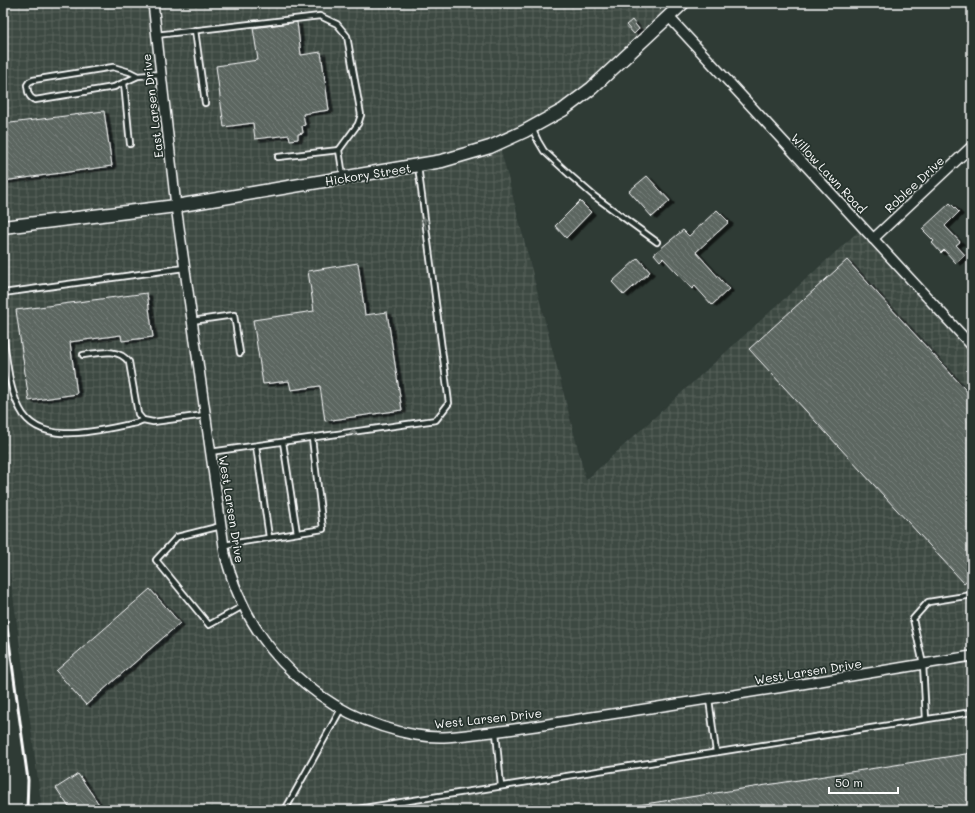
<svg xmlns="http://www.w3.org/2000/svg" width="975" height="813" viewBox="0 0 975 813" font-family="Mali,sans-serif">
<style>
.industrial{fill:url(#industrial-grid)}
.building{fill:url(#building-back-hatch);stroke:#fff;filter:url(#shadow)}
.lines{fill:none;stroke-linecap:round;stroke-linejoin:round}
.service-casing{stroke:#fff;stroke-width:8}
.minor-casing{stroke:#fff;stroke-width:12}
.tertiary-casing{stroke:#fff;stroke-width:15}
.service{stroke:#26332d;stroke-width:4.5}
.minor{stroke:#26332d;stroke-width:9}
.tertiary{stroke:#26332d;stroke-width:12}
.rail{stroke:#fff;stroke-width:3}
.oneway{stroke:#727a76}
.labels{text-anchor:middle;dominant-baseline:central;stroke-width:3.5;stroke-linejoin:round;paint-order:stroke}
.street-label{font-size:12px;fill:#fff;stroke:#26332d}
</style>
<defs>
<pattern id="industrial-grid" width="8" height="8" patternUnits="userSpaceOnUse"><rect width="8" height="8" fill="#3c4842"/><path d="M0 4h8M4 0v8" fill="none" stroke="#59635e"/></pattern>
<pattern id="building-back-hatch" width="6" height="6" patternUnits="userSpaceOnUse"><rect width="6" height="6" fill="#5b6661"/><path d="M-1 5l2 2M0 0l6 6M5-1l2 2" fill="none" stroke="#747d79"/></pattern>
<filter id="shadow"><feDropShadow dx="4.5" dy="2.5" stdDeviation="0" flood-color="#0009"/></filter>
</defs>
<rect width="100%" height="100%" fill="#2f3b35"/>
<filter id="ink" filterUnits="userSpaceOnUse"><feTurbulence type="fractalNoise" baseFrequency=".025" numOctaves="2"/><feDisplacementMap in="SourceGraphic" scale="8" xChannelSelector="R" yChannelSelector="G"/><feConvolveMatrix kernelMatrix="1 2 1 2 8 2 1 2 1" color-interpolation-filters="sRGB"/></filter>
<g filter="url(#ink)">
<polygon class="industrial" points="3,3 683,3 592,88 499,143 586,480 863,227 972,346 972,810 42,810 3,520"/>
<g class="building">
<polygon points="632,20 639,29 634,34 626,25"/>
<polygon points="297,22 301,55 321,52 329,110 303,114 305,125 302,126 303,133 298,134 298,139 290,140 289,135 255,139 253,123 224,127 216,66 258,60 253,28"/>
<polygon points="104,111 112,166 3,181 3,124"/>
<polygon points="647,176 670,201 652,217 629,191"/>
<polygon points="580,201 591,212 566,238 555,226"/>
<polygon points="950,203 959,212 945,226 960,242 956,245 965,255 956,263 944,250 941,253 932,243 934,241 922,229"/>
<polygon points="717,210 729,222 696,252 729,289 712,305 695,286 692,289 663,258 660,261 654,254 683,230 689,236"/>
<polygon points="638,258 650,272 624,295 612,282"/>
<polygon points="847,260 972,397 972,576 964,583 749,349"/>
<polygon points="358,263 365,315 387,312 402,410 325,421 320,386 291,390 289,381 263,384 253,320 314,311 308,271"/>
<polygon points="147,293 153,337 122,341 121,335 70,342 77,394 29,401 16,310"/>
<polygon points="150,589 180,623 86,705 56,671"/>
<polygon points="972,753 972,810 633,810 632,806"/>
<polygon points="78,774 103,810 71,810 56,788"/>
</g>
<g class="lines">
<defs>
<g id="service">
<polyline points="195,30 205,103"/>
<polyline points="156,35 320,16 337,24 347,36 361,115 358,124 339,150 343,176"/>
<path d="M138,76L130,72L113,67L33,80L29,82L27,85C28,92 28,97 35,100L114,87L138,76L161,74"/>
<polyline points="124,83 130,144"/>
<polyline points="532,128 538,141 544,151 571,176 594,196 657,242"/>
<polyline points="278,157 339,150"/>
<polyline points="3,293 184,268"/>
<polyline points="192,321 234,315 240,353"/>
<path d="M3,334C7,358 8,387 20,409C40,449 103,429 136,423L143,420"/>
<path d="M83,355C100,353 117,347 129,362L138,414L143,420L153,422L205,415"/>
<polyline points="283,442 297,533"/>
<polyline points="256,446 269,537"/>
<polyline points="210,452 436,420 449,403 418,166"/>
<polyline points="221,526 177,537 156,560 209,625 243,606"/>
<polyline points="224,545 323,529 312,438"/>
<polyline points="709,699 716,752"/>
<polyline points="926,719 923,664 913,619 928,602 972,595"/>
<polyline points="496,732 501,786"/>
<polyline points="285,810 341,709"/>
<polyline points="351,810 972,712"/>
</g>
<g id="minor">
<path d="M153,3L176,206L225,554C247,647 321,718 416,735C439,739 460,736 483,733C519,729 556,723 592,717C719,698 845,677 972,656"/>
<polyline points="669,17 972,346"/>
<polyline points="873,239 972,146"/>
</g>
<polyline id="tertiary" points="3,227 176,206 442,161 490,147 525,131 563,110 592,88 683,3"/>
</defs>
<use href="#service" class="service-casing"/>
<use href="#minor" class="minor-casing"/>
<use href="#tertiary" class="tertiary-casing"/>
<use href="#service" class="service"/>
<use href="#minor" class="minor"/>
<use href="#tertiary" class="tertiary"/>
<polyline class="rail" points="3,598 28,780 27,810"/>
</g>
<defs><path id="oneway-shaft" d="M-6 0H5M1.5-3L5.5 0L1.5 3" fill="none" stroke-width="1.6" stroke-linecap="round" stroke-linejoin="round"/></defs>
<g class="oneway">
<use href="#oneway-shaft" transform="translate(425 223) rotate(-98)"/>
<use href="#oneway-shaft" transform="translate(351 433) rotate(-8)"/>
</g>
</g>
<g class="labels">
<g class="street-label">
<text transform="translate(152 106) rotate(-97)">East Larsen Drive</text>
<text transform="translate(829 173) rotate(47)">Willow Lawn Road</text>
<text transform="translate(368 174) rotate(-9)">Hickory Street</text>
<text transform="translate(914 184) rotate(-43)">Roblee Drive</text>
<text transform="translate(232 509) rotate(81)">West Larsen Drive</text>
<text transform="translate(808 671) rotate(-9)">West Larsen Drive</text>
<text transform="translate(488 718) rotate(-6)">West Larsen Drive</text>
</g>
</g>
<rect width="975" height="813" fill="none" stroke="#26332d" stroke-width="16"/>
<rect x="8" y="8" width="959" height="797" fill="none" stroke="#fff" stroke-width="1.5" filter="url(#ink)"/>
<path d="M829 787v6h69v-6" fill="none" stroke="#ffffff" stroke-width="2"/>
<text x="835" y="787" font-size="12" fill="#ffffff" stroke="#26332d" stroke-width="3" paint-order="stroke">50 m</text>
</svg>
